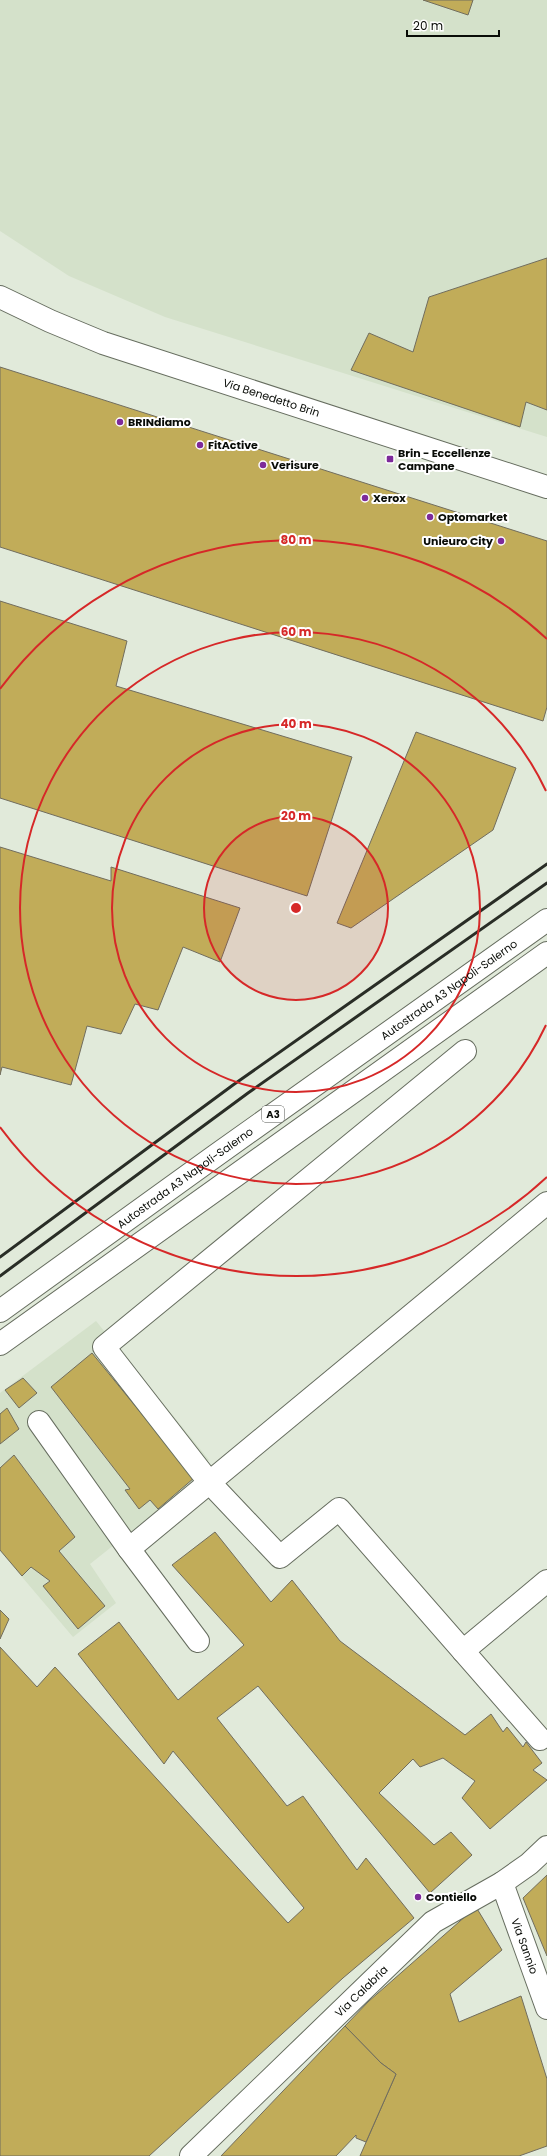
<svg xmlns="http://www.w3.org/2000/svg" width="547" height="2156" viewBox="0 0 547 2156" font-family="Poppins,sans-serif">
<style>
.built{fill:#d4e1ca}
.building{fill:#c1ac59;stroke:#716d5e}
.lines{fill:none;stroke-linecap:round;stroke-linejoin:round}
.street-casing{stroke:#666d5f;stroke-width:24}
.highway-casing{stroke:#666d5f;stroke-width:24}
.street{stroke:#fff;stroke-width:22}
.highway{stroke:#fff;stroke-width:22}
.rail{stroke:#292d26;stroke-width:3}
.ring{fill:none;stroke:#d62828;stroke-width:2}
.poi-dot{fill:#7d2a9a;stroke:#fff;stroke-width:1.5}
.labels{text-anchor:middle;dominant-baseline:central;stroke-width:4;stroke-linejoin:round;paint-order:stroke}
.shield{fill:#fff;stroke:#535551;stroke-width:1}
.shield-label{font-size:10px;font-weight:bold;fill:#090c07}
.street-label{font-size:11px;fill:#090c07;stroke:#fff}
.poi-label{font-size:11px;font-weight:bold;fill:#090c07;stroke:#fff;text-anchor:start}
.centre{fill:#d62828;stroke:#fff;stroke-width:2}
.ring-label{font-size:12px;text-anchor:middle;font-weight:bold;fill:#d62828;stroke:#fff;stroke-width:4;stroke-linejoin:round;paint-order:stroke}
</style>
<rect width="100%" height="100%" fill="#e1eada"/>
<g class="built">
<polygon points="0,0 547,0 547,437 165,317 69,276 0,231"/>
<polygon points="96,1321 209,1460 194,1473 198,1478 90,1564 116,1603 73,1637 0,1551 0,1393"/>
</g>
<g class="building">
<polygon points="423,0 473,0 468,15"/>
<polygon points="547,258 547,410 526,402 520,427 351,370 369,333 413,352 429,297"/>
<polygon points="0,367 547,541 547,707 543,721 0,547"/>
<polygon points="0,601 127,641 116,686 352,757 307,896 0,798"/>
<polygon points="416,732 516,768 493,830 351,928 337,923"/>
<polygon points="0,847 111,881 111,867 240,908 220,962 183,947 158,1010 135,1004 121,1034 87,1026 71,1085 2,1067 0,1075"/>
<polygon points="92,1353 194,1478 158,1509 150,1500 139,1509 125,1490 130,1489 51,1387"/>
<polygon points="23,1378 37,1393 19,1408 5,1390"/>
<polygon points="7,1408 19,1429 0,1444 0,1414"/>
<polygon points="14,1455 75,1537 59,1551 105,1606 78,1629 43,1586 50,1581 31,1567 22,1576 0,1550 0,1468"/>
<polygon points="215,1532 271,1602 292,1580 340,1641 465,1735 491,1714 503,1732 507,1727 523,1747 526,1742 542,1763 533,1770 547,1780 490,1829 462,1798 475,1781 443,1758 420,1767 413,1759 379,1793 434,1845 451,1832 472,1855 430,1893 258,1686 217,1718 287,1806 303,1796 357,1870 366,1858 414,1918 343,1978 149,2156 0,2156 0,1647 37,1687 55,1667 288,1923 304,1908 173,1751 164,1764 78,1654 119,1622 178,1700 244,1645 172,1565"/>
<polygon points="0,1610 9,1619 0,1639"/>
<polygon points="547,1875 547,1956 523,1898"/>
<polygon points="476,1907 502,1950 450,1994 459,2022 521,1996 547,2079 547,2146 519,2156 360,2156 396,2074 381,2063 345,2026 369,2001"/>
<polygon points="345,2026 381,2063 396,2074 366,2142 356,2138 356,2135 336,2156 221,2156"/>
</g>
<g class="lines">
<defs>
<g id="street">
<path id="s1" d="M0,297L50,321L103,343L547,487"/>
<polyline points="465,1051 104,1347 209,1482 280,1557 339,1509 540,1739"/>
<polyline points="39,1422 129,1549 547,1203"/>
<polyline points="129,1549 198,1641"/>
<polyline points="463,1651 547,1581"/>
<path id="s2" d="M502,1883L547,2008"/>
<path id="s3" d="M191,2156L433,1922L502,1883L529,1864L547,1847"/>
</g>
<g id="highway">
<path id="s4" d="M0,1311L215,1156L547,920"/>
<polyline points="0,1344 547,953"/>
</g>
</defs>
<use href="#street" class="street-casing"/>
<use href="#highway" class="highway-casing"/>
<use href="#street" class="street"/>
<use href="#highway" class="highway"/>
<g class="rail">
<polyline points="0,1257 233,1085 547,864"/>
<polyline points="0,1276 248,1093 547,883"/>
</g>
</g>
<circle cx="296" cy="908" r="92" fill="#d62828" fill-opacity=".12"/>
<g class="ring">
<circle cx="296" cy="908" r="92"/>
<circle cx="296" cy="908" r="184"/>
<path d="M546 1025A276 276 0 1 1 546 791"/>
<path d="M547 1177A368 368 0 0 1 0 1127M0 689A368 368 0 0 1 547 639"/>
</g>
<g class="poi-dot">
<circle cx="120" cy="422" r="4"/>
<circle cx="200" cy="445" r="4"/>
<rect x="386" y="455" width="8" height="8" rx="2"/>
<circle cx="263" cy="465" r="4"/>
<circle cx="365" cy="498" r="4"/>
<circle cx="430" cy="517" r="4"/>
<circle cx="501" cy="541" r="4"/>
<circle cx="418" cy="1897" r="4"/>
</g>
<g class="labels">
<rect class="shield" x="262" y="1106" width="22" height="16" rx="3"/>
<g class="shield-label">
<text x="273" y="1114">A3</text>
</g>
<g class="street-label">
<text stroke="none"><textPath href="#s1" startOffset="290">Via Benedetto Brin</textPath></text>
<text stroke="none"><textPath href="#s4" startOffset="552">Autostrada A3 Napoli-Salerno</textPath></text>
<text stroke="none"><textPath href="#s4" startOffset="228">Autostrada A3 Napoli-Salerno</textPath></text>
<text stroke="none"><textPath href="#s2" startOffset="67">Via Sannio</textPath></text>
<text stroke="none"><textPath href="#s3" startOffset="237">Via Calabria</textPath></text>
</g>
<g class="poi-label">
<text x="128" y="422">BRINdiamo</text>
<text x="208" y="445">FitActive</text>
<text x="398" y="453">Brin - Eccellenze<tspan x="398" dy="13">Campane</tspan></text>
<text x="271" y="465">Verisure</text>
<text x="373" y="498">Xerox</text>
<text x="438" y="517">Optomarket</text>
<text x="493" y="541" text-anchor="end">Unieuro City</text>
<text x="426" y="1897">Contiello</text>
</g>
</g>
<circle cx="296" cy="908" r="6" class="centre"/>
<g class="ring-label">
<text x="296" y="544">80 m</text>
<text x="296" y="636">60 m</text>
<text x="296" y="728">40 m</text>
<text x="296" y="820">20 m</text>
</g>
<path d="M407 30v6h92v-6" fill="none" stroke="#090c07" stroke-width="2"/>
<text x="413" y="30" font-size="12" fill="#090c07" stroke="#ffffff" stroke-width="3" paint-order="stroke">20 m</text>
</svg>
